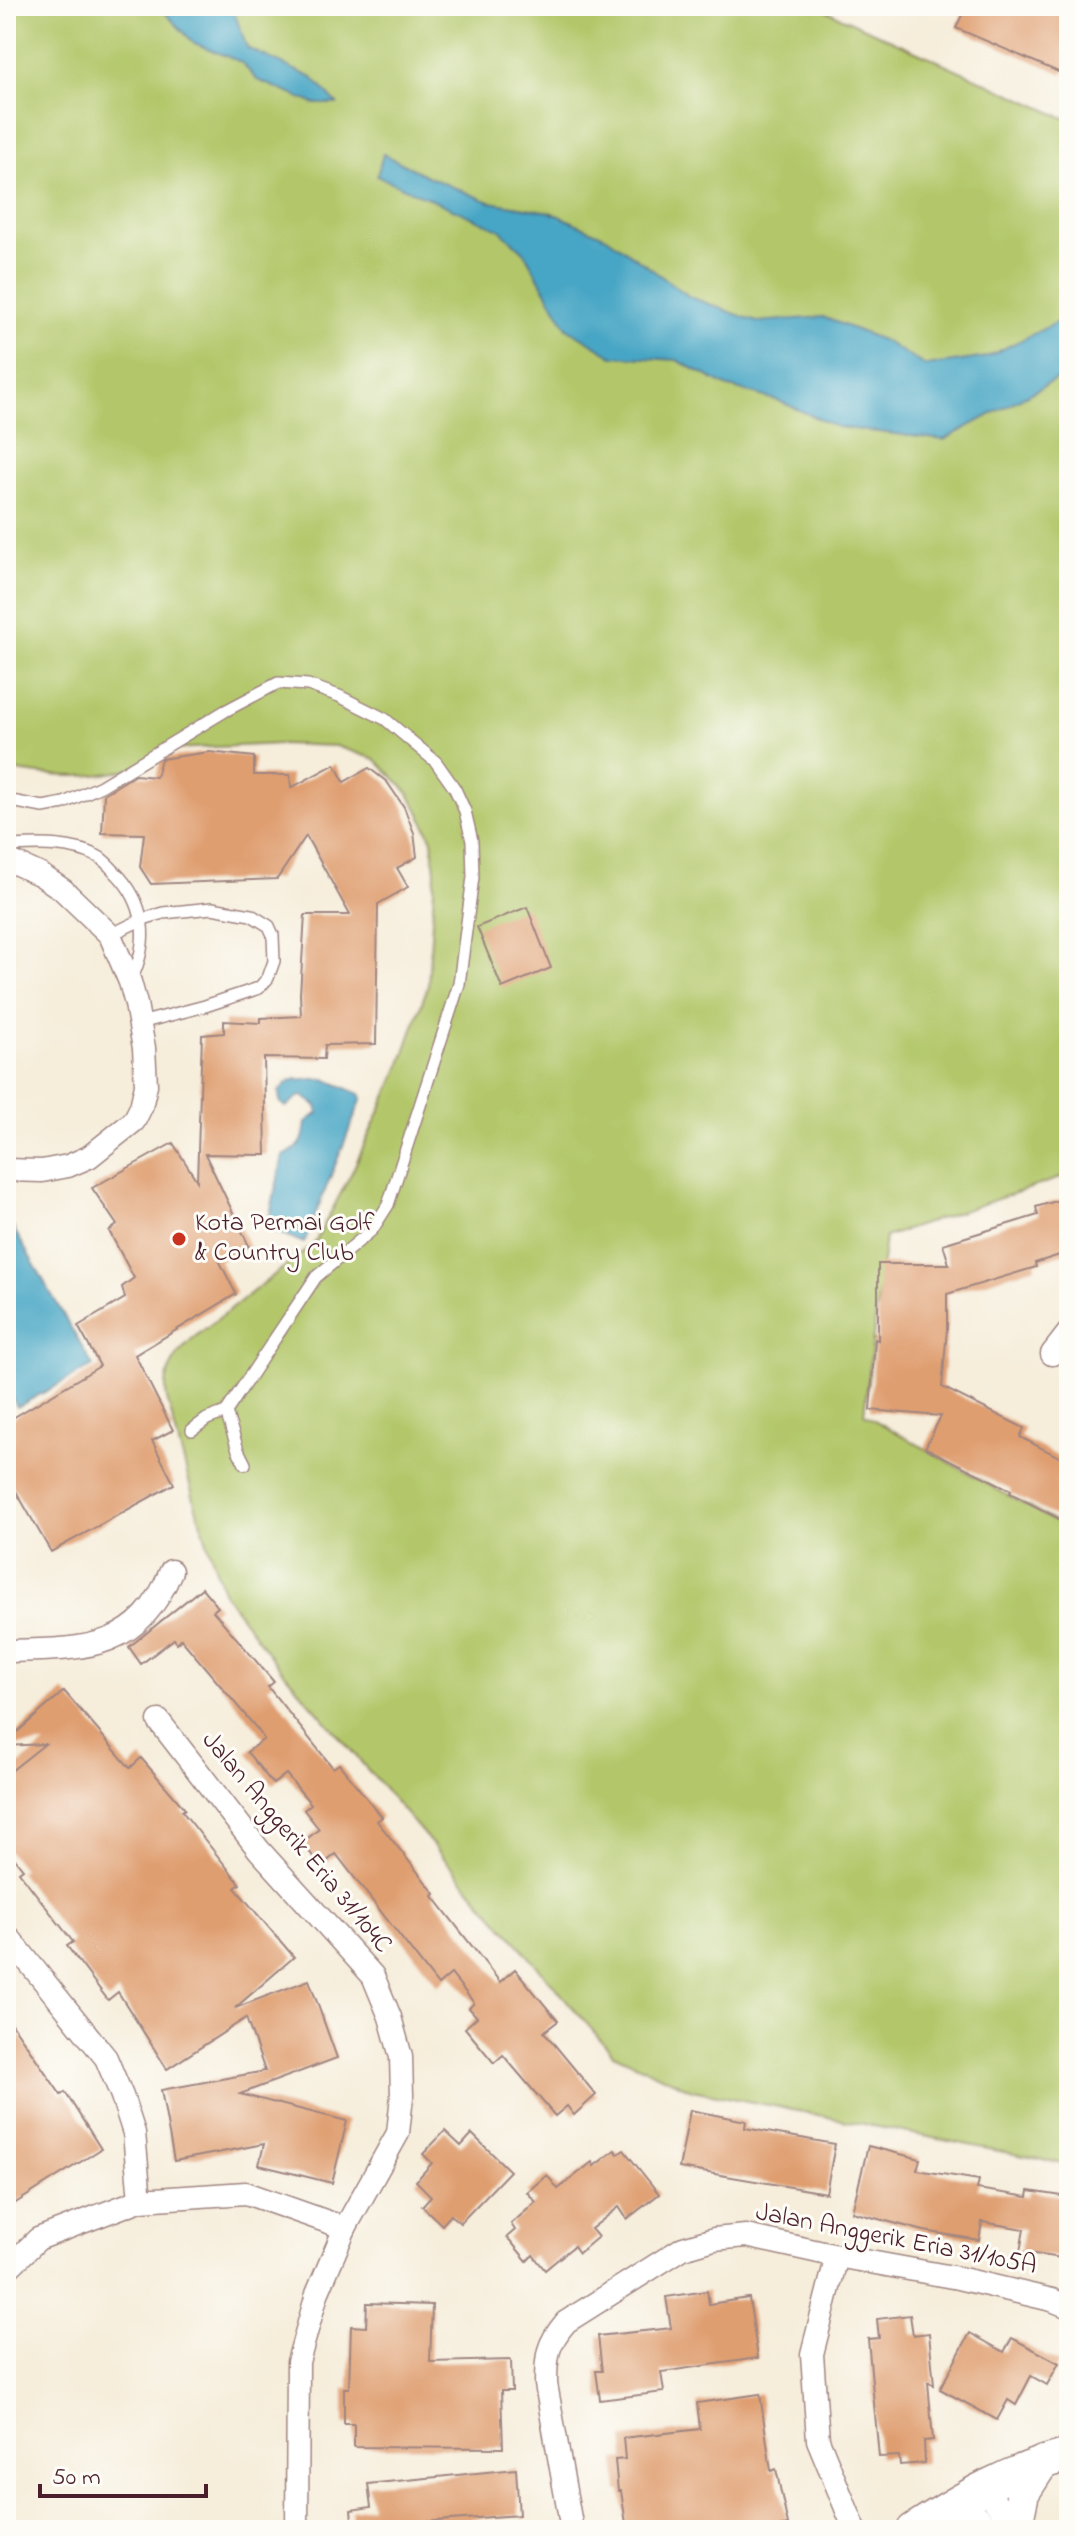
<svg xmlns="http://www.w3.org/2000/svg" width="1075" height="2536" viewBox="0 0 1075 2536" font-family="'Indie Flower',sans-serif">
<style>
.green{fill:#b3c76b;stroke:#7e734b;stroke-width:2}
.water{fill:#46a6c5;stroke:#486278;stroke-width:2}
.building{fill:#df9e6f}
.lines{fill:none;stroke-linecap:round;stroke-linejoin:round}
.lane-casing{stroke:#a08682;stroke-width:14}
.street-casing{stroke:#a08682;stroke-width:25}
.secondary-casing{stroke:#a08682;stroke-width:35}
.lane{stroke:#fff;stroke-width:11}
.street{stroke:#fff;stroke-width:22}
.secondary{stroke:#fff;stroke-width:32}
.poi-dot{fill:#c8321e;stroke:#fdfcf7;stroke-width:3}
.labels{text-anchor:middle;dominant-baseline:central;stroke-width:6;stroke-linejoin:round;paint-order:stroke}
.poi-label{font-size:26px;fill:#4a1f2b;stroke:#fdfcf7;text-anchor:start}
.street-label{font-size:26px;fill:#4a1f2b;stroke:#fdfcf7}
</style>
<rect width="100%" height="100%" fill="#fdfcf7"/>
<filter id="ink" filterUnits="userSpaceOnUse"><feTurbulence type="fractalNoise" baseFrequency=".0125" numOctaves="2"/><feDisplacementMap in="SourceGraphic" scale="16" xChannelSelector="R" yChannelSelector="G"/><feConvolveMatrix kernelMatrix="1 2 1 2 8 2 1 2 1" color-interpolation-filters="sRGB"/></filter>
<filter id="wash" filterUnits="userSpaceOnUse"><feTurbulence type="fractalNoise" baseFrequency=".006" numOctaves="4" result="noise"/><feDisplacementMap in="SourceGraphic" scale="32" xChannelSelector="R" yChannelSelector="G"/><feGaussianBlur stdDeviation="1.8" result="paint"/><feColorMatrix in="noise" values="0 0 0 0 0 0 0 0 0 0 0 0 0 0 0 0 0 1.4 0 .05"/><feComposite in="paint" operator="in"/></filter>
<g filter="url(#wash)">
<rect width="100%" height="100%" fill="#f6edda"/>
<path class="green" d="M6,6H816L1069,120V1175L885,1237L864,1414L1069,1530V2165L692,2090L613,2054L274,1661L224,1594L197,1511L167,1399C162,1375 175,1355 192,1339L314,1244L352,1172L401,1064L428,985L435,872L432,840L418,809L406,790L375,759L336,746L281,744L170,749C125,783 59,779 6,769Z"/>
<g class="water">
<polygon points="162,6 232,6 247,48 313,78 337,104 315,104 257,80 241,62 194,43 164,12"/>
<polygon points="383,154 431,178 490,202 550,212 607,237 690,297 757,322 823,317 882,340 926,366 987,357 1069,316 1069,378 1062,376 944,440 837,427 779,401 726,386 677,360 613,356 567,328 524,252 499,229 377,176"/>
<path d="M297,1079H325L360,1094L362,1098L304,1243L267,1228L283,1156C302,1147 304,1142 306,1122L318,1113L317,1106L303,1096L298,1097L286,1107L280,1102L279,1091L288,1082Z"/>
<polygon points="12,1226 93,1366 17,1407 6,1386 6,1229"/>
</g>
<g id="blocks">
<g class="building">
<polygon points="966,6 1069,6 1069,60 1063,74 956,28"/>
<polygon points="209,752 254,757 254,775 290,775 291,788 335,764 344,782 369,768 387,782 404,807 414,833 417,857 397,868 408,887 378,904 376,1044 325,1045 324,1059 264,1058 266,1155 205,1154 249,1246 219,1260 236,1294 135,1355 173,1430 152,1441 174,1484 51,1552 6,1474 6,1422 100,1366 78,1326 125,1298 122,1287 134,1278 109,1231 117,1225 92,1188 173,1143 197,1181 202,1035 224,1033 224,1021 261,1023 261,1018 301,1016 300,994 305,915 350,915 306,836 277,879 151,884 140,867 144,834 102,833 104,794 135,775 156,777 161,759"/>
<polygon points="527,907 551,968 502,988 477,927"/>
<polygon points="1069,1197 1069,1252 1035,1263 1036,1267 947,1294 947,1329 942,1387 1024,1428 1020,1437 1069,1462 1069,1524 1010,1493 1011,1490 925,1448 941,1416 870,1410 875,1339 878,1340 878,1264 949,1264 943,1244 1038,1215 1036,1207"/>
<polygon points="202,1588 218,1607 213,1611 274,1682 268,1687 333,1768 339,1764 382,1817 377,1821 435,1894 433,1896 500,1982 515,1969 558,2021 544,2032 596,2095 574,2115 567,2106 555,2116 503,2055 494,2063 465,2028 477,2017 469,2008 474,2003 451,1974 438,1985 336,1854 321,1866 302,1843 319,1829 304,1810 311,1804 286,1774 273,1784 247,1752 264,1739 258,1730 181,1639 177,1643 174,1639 141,1664 129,1647"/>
<polygon points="64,1691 130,1768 141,1758 185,1809 182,1811 240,1884 235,1888 294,1957 235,2008 309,1980 337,2058 240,2094 347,2121 332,2183 259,2165 264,2144 174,2161 161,2090 265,2071 246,2018 167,2069 118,1992 108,2000 67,1946 73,1942 19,1872 23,1869 6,1848 6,1775 45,1744 6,1746 6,1742"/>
<polygon points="6,2015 61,2095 65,2092 101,2149 6,2209"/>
<polygon points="690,2110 746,2121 745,2128 835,2144 826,2193 679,2168"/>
<polygon points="445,2131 461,2146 472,2134 510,2171 460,2223 451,2215 442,2225 422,2206 431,2196 416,2181 432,2163 423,2154"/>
<polygon points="868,2146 920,2159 917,2170 979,2180 977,2189 1028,2197 1029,2191 1069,2197 1069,2259 1020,2252 1024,2229 982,2222 979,2240 924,2231 852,2212"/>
<polygon points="615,2150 618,2154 624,2150 659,2194 627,2219 619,2207 591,2229 598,2237 579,2253 574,2246 545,2270 533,2255 527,2261 507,2237 515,2230 511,2224 536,2202 527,2192 547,2175 558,2189 592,2162 594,2166"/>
<polygon points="707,2291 709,2304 749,2298 758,2358 661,2372 664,2392 600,2400 596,2371 602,2371 598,2336 671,2328 666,2297"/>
<polygon points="367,2303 432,2305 430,2362 511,2360 512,2391 501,2391 503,2448 354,2447 354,2424 344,2424 344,2388 349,2388 351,2326 366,2327"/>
<polygon points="910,2315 913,2335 929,2333 934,2385 928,2382 933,2440 924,2441 925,2463 900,2465 899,2456 879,2457 868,2339 879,2338 877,2319"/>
<polygon points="970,2333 1004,2352 1012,2338 1059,2363 1047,2385 1031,2376 1016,2405 1008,2400 997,2420 940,2389"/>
<polygon points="760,2394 771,2471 776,2469 788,2525 764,2530 627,2530 621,2491 618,2491 615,2460 625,2459 623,2438 700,2429 697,2403"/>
<polygon points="516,2469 519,2515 424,2522 425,2530 353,2530 351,2510 371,2507 368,2484"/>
</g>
</g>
</g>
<g filter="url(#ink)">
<use href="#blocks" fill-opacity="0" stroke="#a08682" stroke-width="2"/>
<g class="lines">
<defs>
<g id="lane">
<polyline points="6,800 43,807 64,803 101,786 225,711 278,683 308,685 339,696 385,719 436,762 455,789 465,811 472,841 473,877 459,984 388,1205 372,1230 316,1277 226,1412 207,1419 192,1430"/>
<path d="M6,846C37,845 68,842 97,856C104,859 110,867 115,872C146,903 150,941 131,980"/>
<polyline points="110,935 143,919 163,913 212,908 251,915 269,926 273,935 274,961 268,978 259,988 205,1006 140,1023"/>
<polyline points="226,1412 238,1450 245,1464"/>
</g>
<g id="street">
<polyline points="6,859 41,875 63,890 110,935 130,982 136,1004 144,1048 146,1085 141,1107 134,1121 89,1157 68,1166 42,1171 6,1170"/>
<polyline points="1052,1354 1069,1332"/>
<path d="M6,1651C83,1649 139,1652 171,1571"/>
<polyline points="159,1721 259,1850 373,1976 390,2017 401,2057 402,2096 398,2133 345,2228 317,2294 298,2362 297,2530"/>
<polyline points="6,1934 106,2058 122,2096 134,2133 140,2200"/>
<polyline points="837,2256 812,2354 818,2440 855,2530"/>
<polyline points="6,2270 38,2239 140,2200 246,2193 345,2228"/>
<polyline points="981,2487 1021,2530"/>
<polyline points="960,2499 992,2530"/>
<path d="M572,2530L546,2384C546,2356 547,2344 566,2322L683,2248L714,2239L746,2236L837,2256L958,2278L1052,2300L1069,2307"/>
</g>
<g id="secondary">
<polyline points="1016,2525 1023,2493 1043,2462"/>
<path d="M913,2530C965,2496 1008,2471 1069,2455"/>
</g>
</defs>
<use href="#lane" class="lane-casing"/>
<use href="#street" class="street-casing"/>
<use href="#secondary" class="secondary-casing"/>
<use href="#lane" class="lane"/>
<use href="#street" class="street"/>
<use href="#secondary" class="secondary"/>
</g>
</g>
<circle class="poi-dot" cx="179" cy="1239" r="8"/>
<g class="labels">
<g class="poi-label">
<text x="195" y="1224">Kota Permai Golf<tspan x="195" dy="30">&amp; Country Club</tspan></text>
</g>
<g class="street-label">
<text transform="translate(296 1843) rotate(50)">Jalan Anggerik Eria 31/104C</text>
<text transform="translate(896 2240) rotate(11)">Jalan Anggerik Eria 31/105A</text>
</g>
</g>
<rect width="1075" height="2536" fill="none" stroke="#fdfcf7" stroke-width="32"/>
<path d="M40 2484v12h166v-12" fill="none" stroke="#4a1f2b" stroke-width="4"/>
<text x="52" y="2484" font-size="24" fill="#4a1f2b" stroke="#fdfcf7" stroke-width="6" paint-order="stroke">50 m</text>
</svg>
